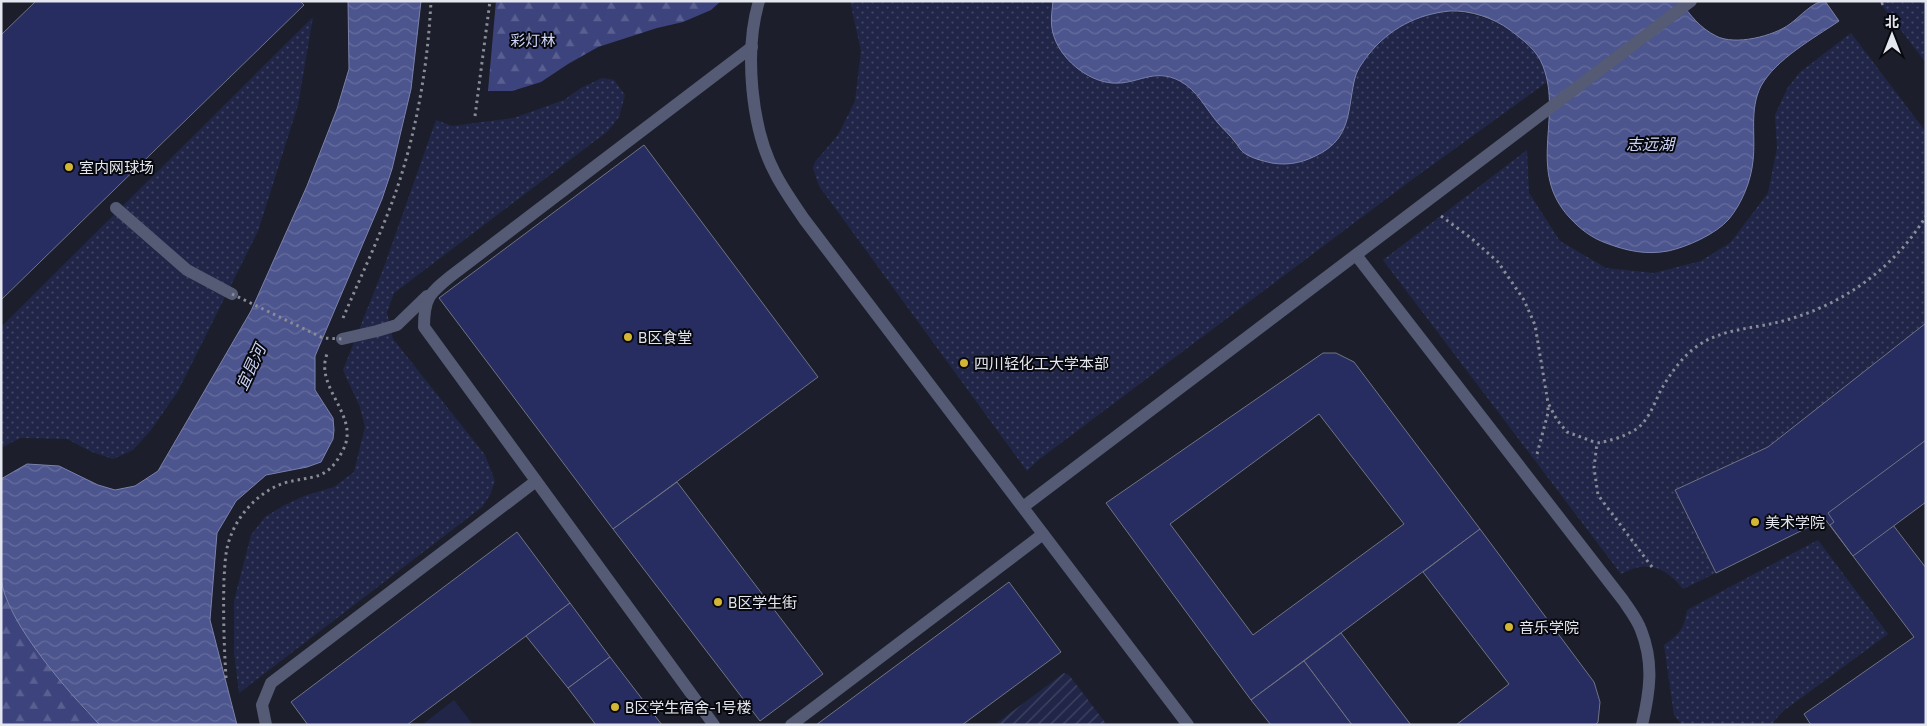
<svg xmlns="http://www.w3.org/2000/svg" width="1927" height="726" viewBox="0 0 1927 726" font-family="'Exo 2','Noto Sans SC',sans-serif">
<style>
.grass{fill:url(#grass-dots)}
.forest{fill:url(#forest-firs)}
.garden{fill:url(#garden-furrows)}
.pitch{fill:#212648}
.water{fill:url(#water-waves);stroke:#7a81ab}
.building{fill:#272c61;stroke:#707483;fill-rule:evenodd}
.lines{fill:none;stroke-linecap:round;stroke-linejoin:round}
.path{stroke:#898b96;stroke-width:3;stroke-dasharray:2.5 4;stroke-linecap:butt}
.service{stroke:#555b74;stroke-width:12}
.minor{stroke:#555b74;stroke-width:12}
.path-bridge{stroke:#898b96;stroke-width:3;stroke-dasharray:2.5 4;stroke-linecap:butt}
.poi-dot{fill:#d3b635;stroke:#08090e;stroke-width:2}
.labels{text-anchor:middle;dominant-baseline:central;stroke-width:4;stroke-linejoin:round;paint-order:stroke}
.park-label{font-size:15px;fill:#cfd6fa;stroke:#08090e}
.poi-label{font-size:15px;fill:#e5e7f0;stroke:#08090e;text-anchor:start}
.water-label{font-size:16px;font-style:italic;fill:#cdd4f8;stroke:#08090e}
</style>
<defs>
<pattern id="grass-dots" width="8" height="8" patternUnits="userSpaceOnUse" patternTransform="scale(1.25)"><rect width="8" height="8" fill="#212648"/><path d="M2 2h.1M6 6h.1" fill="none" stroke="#414663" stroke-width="1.8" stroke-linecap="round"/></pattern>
<pattern id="forest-firs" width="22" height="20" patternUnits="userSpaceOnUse" patternTransform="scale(1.25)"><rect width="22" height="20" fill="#3d447d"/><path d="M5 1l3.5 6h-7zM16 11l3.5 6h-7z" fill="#595f90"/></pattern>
<pattern id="garden-furrows" width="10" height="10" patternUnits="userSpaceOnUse" patternTransform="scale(1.25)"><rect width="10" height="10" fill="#212648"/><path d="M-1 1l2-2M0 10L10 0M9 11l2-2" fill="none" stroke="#414663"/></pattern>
<pattern id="water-waves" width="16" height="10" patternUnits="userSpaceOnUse" patternTransform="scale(1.25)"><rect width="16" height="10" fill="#4c558e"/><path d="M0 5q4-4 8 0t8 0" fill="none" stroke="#666d9e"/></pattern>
</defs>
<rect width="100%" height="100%" fill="#1c1f2b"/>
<g class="grass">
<path d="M850,1H1053L1051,16L1157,74L1175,78L1189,86L1242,152L1264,161L1278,164L1342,134C1346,123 1350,112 1352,101C1353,93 1352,85 1354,78C1359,66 1367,56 1375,46C1413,4 1473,2 1517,35C1527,43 1537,52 1542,63C1545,69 1546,76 1547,82L1406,184L1037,461L1027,471L819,186L813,168L815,162L838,135L855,101L861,51Z"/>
<polygon points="1879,1 1926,1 1926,63 1881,4"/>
<polygon points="313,17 298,105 258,231 178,391 151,430 133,450 113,459 92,452 67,439 20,438 1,448 1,327"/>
<path d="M1851,33L1926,132V327L1768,447L1675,490L1716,573L1683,589C1665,566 1646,560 1621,574L1383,260L1527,150L1529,193L1560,241L1606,268L1654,273L1701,261L1731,242L1768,193L1777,148L1775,115L1787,89L1799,73Z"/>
<polygon points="602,78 614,80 625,95 619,117 608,131 394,293 387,312 393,339 485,455 495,481 490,495 482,507 239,693 234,653 234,601 251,535 265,517 283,506 304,496 334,487 354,472 365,427 360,407 343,370 384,267 436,120 452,126 514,118 564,100 581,88"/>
<path d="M1818,540L1888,634L1782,712L1771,725H1682L1674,715L1664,645C1680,634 1684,629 1687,610Z"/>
</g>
<g class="forest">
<polygon points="496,1 721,1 711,10 683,22 657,28 598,47 568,64 541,82 512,91 488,91"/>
<polygon points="1,580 11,610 45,662 84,709 100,725 1,725"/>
</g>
<polygon class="garden" points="1064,673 1069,675 1107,725 994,725"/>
<polygon class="pitch" points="454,700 473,725 422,725"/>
<g class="water">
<path d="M348,1H421L411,89L392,169L382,199L315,356V390L333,418L334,430L333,439L321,462L307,467L266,475L236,501L217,533L210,620L237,725H100C70,694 5,621 1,578C0,548 1,510 1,479L27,464L59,466L98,485L115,490L135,486L158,471L251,311L307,186L337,109L349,69Z"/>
<path d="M1053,1H1680C1690,15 1700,28 1716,36C1735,46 1774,36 1790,24C1800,17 1813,1 1825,1L1839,21C1814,38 1776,59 1761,86C1749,110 1756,135 1753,161C1751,181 1742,203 1729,219C1716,234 1687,247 1668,251C1646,255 1627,251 1606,243C1592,238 1580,229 1570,218C1526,171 1563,118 1543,66C1537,50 1523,40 1510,30C1494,18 1470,10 1450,11C1417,14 1389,29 1369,54C1362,63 1356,71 1354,82C1348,111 1350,137 1321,153C1305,162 1290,166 1272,163C1263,161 1250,158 1243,152C1241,151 1237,144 1235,142C1230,135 1224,130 1218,123C1206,109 1197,90 1180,81C1153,67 1138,85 1112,83C1087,81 1059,58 1053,33C1050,22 1052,12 1053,1Z"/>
</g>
<g class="building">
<polygon points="36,1 300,1 304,5 1,300 1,35"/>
<polygon points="644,145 818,377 613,529 439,298"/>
<polygon points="1926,323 1926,501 1893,525 1926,568 1926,725 1811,725 1804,714 1914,637 1825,519 1716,573 1675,490 1768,447"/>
<path d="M1323,353H1336L1354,362L1480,529L1251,700L1106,503ZM1319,414L1404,524L1253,635L1170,524Z"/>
<polygon points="1926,440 1926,502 1853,556 1830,525 1834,522 1828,513"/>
<polygon points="677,482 823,674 760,721 613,529"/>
<polygon points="1480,529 1594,682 1600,702 1598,722 1595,725 1456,725 1509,684 1423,572"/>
<polygon points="517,532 570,603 407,725 308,725 291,702"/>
<polygon points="1009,582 1061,652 962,725 816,725"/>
<polygon points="570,603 610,657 568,688 526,636"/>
<polygon points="1341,633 1411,725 1352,725 1304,661"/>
<polygon points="610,657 662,725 596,725 568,688"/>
<polygon points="1304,661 1352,725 1271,725 1251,700"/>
</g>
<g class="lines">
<g class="path">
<polyline points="1881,4 1888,1"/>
<polyline points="475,116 490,1"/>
<polyline points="1441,216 1471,238 1498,262 1524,300 1535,325 1548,403 1557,420 1567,432 1597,443"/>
<path d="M343,318C363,271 387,222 402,173C419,117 428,60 431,1"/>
<polyline points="1537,454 1548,413 1548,404"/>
<path d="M1652,567L1598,495L1594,468L1597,443C1610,441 1627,436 1639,427C1651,416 1655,401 1662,388C1671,373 1682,357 1696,347C1720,329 1751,329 1779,322C1840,307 1894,269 1926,216"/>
<path d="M226,678C224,645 223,612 224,579C225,565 225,551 230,538C238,514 260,491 284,483C313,475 327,482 343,450C361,416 314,388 327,354"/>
</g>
<g class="service">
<polyline points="116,208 187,270 232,294"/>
<path d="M1356,255L1623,600C1629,609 1637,619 1641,630C1654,663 1650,691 1642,725"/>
<polyline points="342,339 377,331 397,325 427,296"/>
<polyline points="1023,507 1691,1"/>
<polyline points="266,725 262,705 271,683 536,481"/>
<path d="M714,725L424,327C424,298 429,294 451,276L752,47"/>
<polyline points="791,725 1043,534"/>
</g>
<path class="minor" d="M759,1C744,51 751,128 775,173C783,189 794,204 804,219L1188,725"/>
<polyline class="path-bridge" points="232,294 323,338 342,339"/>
</g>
<g class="poi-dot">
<circle cx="69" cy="167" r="5"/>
<circle cx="628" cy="337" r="5"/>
<circle cx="964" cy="363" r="5"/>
<circle cx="1755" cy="522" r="5"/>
<circle cx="718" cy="602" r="5"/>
<circle cx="1509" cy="627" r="5"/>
<circle cx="615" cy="707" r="5"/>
</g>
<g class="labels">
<g class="park-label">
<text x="533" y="40">彩灯林</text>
</g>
<g class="poi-label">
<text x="79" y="167">室内网球场</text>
<text x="638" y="337">B区食堂</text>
<text x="974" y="363">四川轻化工大学本部</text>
<text x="1765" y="522">美术学院</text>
<text x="728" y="602">B区学生街</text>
<text x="1519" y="627">音乐学院</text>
<text x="625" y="707">B区学生宿舍-1号楼</text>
</g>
<g class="water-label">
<text x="1650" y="143">志远湖</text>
<text transform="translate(250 367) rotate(-65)">宜昆河</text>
</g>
</g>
<rect width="1927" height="726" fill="none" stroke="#e5e7f0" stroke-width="5"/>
<g transform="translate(1892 35)" stroke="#08090e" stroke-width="4" paint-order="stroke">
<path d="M0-4L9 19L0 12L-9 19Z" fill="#e5e7f0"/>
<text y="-8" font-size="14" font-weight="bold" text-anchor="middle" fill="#e5e7f0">北</text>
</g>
</svg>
